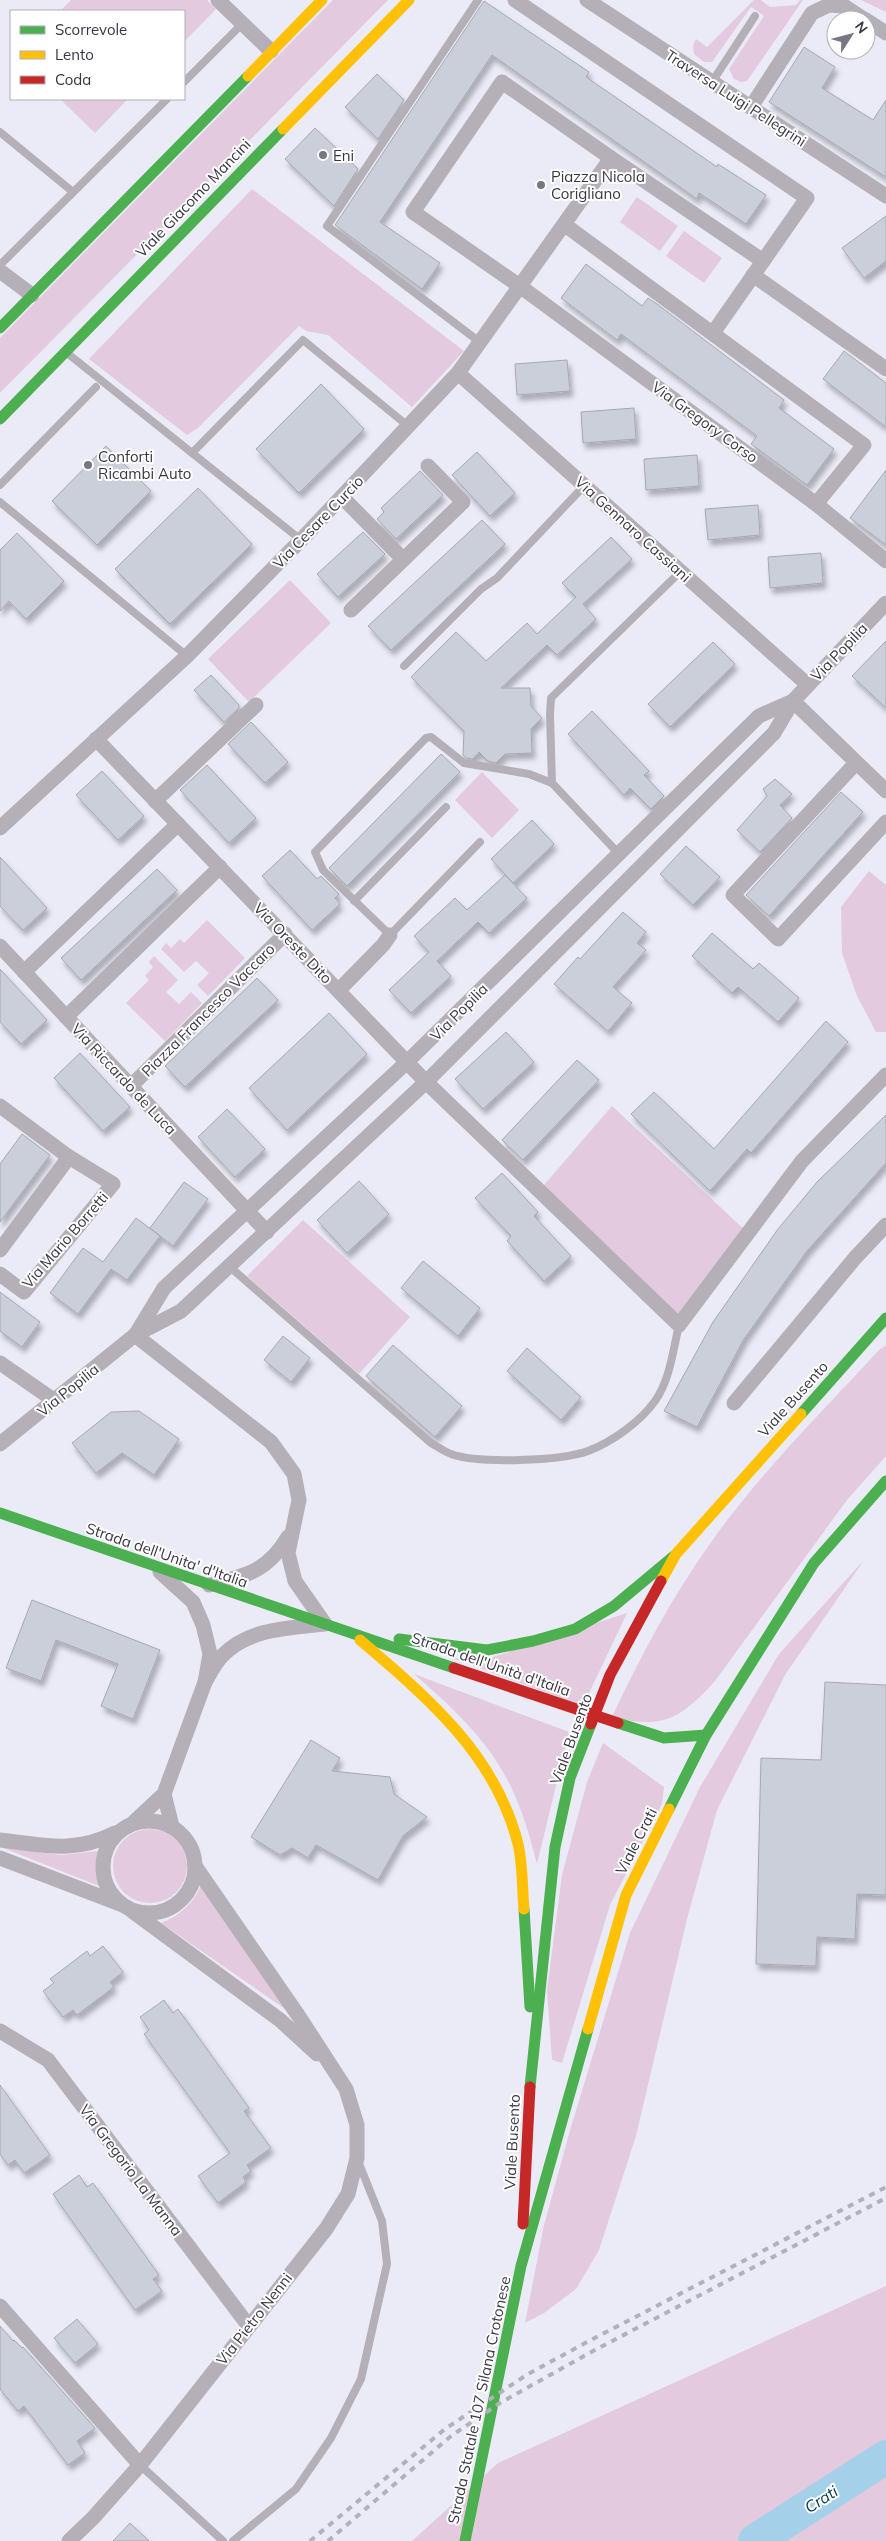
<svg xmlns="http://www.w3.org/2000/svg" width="886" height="2541" viewBox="0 0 886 2541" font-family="Mulish,sans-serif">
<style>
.green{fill:#e3cade}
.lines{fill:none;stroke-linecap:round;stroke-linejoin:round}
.river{stroke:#a5d0ea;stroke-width:34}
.building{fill:#cbcfda;stroke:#a5a8b3;filter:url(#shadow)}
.lane{stroke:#b5b0b8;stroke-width:8}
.street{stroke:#b5b0b8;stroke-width:15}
.fast{stroke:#4caf50;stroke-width:11}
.slow{stroke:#ffc107;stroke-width:11}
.jam{stroke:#c62828;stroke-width:11}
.rail{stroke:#b2b0b9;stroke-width:4;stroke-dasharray:6 6;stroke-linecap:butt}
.poi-dot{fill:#777683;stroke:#fff;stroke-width:2}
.labels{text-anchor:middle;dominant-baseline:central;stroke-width:4;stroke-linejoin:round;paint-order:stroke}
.street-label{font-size:15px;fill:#383745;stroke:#fff}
.poi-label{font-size:15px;fill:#383745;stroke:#fff;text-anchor:start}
.water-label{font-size:16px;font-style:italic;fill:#023a4f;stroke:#fff}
</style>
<defs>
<filter id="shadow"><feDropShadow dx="3" dy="5.5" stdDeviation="2.5" flood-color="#0004"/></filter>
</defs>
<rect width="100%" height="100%" fill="#ebebf7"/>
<g class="green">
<polygon points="71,0 207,0 216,9 184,42 184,11 60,11"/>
<polygon points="333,0 388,0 0,393 0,338"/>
<polygon points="754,0 761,0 770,7 796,5 800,0 803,0 747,81 741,82 734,79 729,69 764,16 751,7 712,62 704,62 694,54 693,46 696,39 707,47"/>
<polygon points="861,0 886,0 886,12"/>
<polygon points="60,99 128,99 95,133"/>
<polygon points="252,189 464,351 412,407 328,335 306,331 299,326 198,428 187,435 89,359"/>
<polygon points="637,197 678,226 660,251 620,222"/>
<polygon points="684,231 722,258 704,283 666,256"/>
<polygon points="290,580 331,623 249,702 208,659"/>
<polygon points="482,772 519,810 492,838 455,800"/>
<polygon points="869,871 886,885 886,1032 876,1032 857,996 842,953 841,907"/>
<polygon points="207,920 245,958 208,996 197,985 209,973 196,961 184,972 161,949 166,943 171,948 180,939 184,943"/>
<polygon points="154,956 178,980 166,992 179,1004 191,992 202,1003 165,1041 126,1003 149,980 145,976 153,967 149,962"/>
<polygon points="612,1106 748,1233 679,1325 539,1191"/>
<polygon points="303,1220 410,1317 359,1374 247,1276"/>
<path d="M886,1345V1456L847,1500L715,1681C681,1718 664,1730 612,1717C640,1657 671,1599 709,1545C758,1475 821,1413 879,1350Z"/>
<polygon points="864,1560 785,1675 717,1810 687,1919 636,2136 599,2250 576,2289 544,2313 525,2323 544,2225 571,2127 630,1933 700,1787 779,1654"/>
<polygon points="627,1613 583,1706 452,1658 490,1658"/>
<path d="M414,1674L569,1732L537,1864C530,1837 523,1812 511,1787C490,1742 451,1706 414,1674Z"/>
<polygon points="603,1743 664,1787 662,1804 610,1905 562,2063 552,2060 547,1990 562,1875 587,1782"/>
<circle cx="150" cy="1866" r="37"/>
<polygon points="1,1847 61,1855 98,1851 96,1873 99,1886"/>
<path d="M202,1883L288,2011L161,1923C181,1915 194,1903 202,1883Z"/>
<polygon points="886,2286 886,2541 412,2541 498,2463"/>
</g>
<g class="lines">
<polyline class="river" points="755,2541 886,2457"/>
</g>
<g class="building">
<polygon points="484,1 589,72 586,77 717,167 718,164 766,195 746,224 699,193 697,199 492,55 380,222 440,263 422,289 335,225"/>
<polygon points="804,47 835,67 822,88 873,120 886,100 886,177 769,102"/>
<polygon points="377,74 404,100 378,139 345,107"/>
<polygon points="315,128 358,169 334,206 285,159"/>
<polygon points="886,216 886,261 864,278 842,248"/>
<polygon points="586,264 642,306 648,298 657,304 784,400 779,408 834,449 807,485 751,444 757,436 621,334 617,340 561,298"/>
<polygon points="844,351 886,383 886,427 823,379"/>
<polygon points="567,360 570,391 517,395 515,364"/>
<polygon points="321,384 364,429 299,493 256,449"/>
<polygon points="634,408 636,439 583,443 581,412"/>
<polygon points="106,446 151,491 97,545 52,501"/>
<polygon points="477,452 515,493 490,516 452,475"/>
<polygon points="697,455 699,486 646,490 644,459"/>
<polygon points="886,470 886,545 850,518"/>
<polygon points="420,471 443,495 396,539 377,519 384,512 381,508"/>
<polygon points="198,488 252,544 170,624 115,569"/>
<polygon points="758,505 760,535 708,540 705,509"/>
<polygon points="482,520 505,544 391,650 368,626"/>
<polygon points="363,532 385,554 338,597 317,574"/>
<polygon points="17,533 64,581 26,619 9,601 0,611 0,550"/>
<polygon points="611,537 632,559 583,604 596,619 557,655 547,645 501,688 530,688 531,706 542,718 531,729 532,753 505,754 496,763 488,761 479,752 473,759 466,758 463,755 464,731 411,677 456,632 486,661 527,623 537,634 576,597 562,583"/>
<polygon points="821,553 823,583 770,588 768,557"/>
<polygon points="886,641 886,708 852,676"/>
<polygon points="713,642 735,664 670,727 648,704"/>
<polygon points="211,675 239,705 239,708 224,722 194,690"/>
<polygon points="592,711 649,771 644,775 664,796 651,809 630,788 624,795 568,734"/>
<polygon points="251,722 288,762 265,783 228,744"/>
<polygon points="441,754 460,772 347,886 329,868"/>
<polygon points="207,765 256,818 229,843 180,790"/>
<polygon points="102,771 144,816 118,840 76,795"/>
<polygon points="775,779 792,794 780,805 792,818 760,852 737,830 767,796 763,789"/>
<polygon points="841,792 863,812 769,916 746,895"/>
<polygon points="532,820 554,844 513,883 491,859"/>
<polygon points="686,846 720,877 693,905 660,874"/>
<polygon points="290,850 317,879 321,876 339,894 335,898 340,904 312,930 262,876"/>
<polygon points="0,857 47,908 23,930 0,906"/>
<polygon points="157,869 177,890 81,980 61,958"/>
<polygon points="505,875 527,898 489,933 478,922 437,961 451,976 411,1013 389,990 429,952 414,936 455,898 467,910"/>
<polygon points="623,912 646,932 637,943 646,950 613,987 632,1003 608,1031 554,984 578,957 580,959"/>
<polygon points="712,933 753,969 759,963 799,998 778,1022 738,987 732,993 692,956"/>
<polygon points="0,969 47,1020 21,1044 0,1022"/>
<polygon points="257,978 278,1000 185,1087 165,1066"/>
<polygon points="329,1013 367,1054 287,1130 249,1088"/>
<polygon points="826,1021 848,1042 751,1153 747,1149 710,1191 631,1114 654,1092 714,1149"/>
<polygon points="506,1032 534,1062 483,1109 455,1079"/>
<polygon points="80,1053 130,1107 103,1131 54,1078"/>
<polygon points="577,1060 599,1080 523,1160 502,1140"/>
<polygon points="227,1109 265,1149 235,1177 198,1137"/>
<polygon points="886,1115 886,1163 807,1251 744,1339 697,1427 664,1411 713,1322 778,1229 817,1182"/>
<polygon points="22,1134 50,1155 0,1222 0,1164"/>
<polygon points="502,1173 538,1212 534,1216 571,1256 544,1281 507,1241 511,1236 475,1198"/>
<polygon points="359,1181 389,1214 347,1253 317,1220"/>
<polygon points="184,1182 208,1199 173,1246 150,1228"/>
<polygon points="136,1218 160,1236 127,1280 111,1269 78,1314 50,1293 83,1248 103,1262"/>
<polygon points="423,1261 480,1308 458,1336 401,1288"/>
<polygon points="0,1292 40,1322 22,1347 0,1331"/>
<polygon points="283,1336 310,1358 291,1382 264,1360"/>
<polygon points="393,1345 462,1406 435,1437 366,1376"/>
<polygon points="527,1348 581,1397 561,1420 507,1371"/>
<polygon points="139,1411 179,1439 154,1475 122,1453 96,1473 72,1443 111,1412"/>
<polygon points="32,1600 160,1650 133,1719 101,1706 118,1664 56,1640 41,1681 6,1668"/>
<polygon points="825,1682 886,1685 886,1895 857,1894 855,1939 817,1937 816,1966 756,1964 761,1758 821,1760"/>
<polygon points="311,1740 340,1758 332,1771 390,1777 394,1794 427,1817 403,1836 378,1880 316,1845 308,1858 292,1848 280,1855 251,1837"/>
<polygon points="103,1946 123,1972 110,1982 114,1987 77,2015 73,2010 63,2017 43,1991 54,1983 50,1979 87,1951 90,1956"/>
<polygon points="164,2000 173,2013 178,2009 204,2045 249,2108 244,2111 271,2148 247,2165 251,2171 243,2177 246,2182 218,2203 198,2176 230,2153 144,2034 149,2030 140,2017"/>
<polygon points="0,2085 50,2155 24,2173 15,2160 8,2165 0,2154"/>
<polygon points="79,2175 87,2187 93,2183 159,2275 153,2279 162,2291 135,2310 53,2194"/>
<polygon points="77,2319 98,2344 75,2363 54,2338"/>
<polygon points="0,2326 13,2341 14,2340 22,2348 23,2347 95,2428 77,2441 85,2453 68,2465 24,2406 18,2411 0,2389"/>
<polygon points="130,2523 149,2541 113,2541"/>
</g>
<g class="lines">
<g class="lane">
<polyline points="478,0 327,226 481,343"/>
<polyline points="184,82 242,24"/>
<polyline points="712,82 755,16"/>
<polyline points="0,132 73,192"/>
<polyline points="0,265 167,99"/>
<polyline points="67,353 301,540"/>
<polyline points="192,453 303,340 408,426"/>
<polyline points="0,485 96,387"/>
<polyline points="0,502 187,656"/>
<polyline points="404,666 481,589 497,578 584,486"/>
<polyline points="552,783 550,715 551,698 680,572"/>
<polyline points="480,842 390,935 323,870 315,852 426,738 431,737 464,763 529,774 552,783 619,854"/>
<polyline points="354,901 446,807"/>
<path d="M230,1267L431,1443C438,1447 445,1452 451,1454C478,1464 561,1461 588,1451C612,1442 640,1422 655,1401C670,1380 673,1350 679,1325"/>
<polyline points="140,2465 223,2541"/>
<polyline points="233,2541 296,2489 331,2438 361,2379 387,2264 382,2221 358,2161"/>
</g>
<g class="street">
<polyline points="218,0 271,51"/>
<polyline points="515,0 807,198 713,333"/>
<polyline points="587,0 886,196"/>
<polyline points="866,20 886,33"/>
<polyline points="751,107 812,13 829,5 844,6 865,20"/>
<polyline points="611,158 763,261"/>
<polyline points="565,225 864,445 816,504"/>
<polyline points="0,271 32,295"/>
<polyline points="753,275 886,369"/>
<polyline points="458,373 808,685"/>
<polyline points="342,497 403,559"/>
<polyline points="351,610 463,502 428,466"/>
<polyline points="793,701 886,791"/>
<polyline points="96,739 426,1082 679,1325 802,1161 886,1075"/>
<polyline points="856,763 733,895 778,939 886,822"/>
<polyline points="155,801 256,705"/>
<polyline points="0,828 187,656 301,540 458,373 611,158 502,82 413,212 521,287 816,504 886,561"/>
<polyline points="0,946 267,1232"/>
<polyline points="24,972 178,824"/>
<polyline points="339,990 383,945 390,935"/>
<polyline points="66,1017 220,867"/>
<polyline points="131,1086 285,934"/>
<polyline points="0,1106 69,1157 113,1184 24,1292 0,1274"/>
<polyline points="0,1250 69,1157"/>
<polyline points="136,1334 164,1288 407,1062 759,716 793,701"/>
<path d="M135,1335L271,1442L294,1474L299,1500L288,1553L295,1581L325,1624C289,1628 249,1628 222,1656C215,1663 210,1674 205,1682"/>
<polyline points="0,1363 55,1401"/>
<polyline points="734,1403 855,1258 886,1225"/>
<polyline points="0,1444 135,1335 181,1311 426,1082 774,733 793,701 886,603"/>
<path d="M209,1585C246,1576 268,1571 288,1537"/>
<polyline points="164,1794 172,1826"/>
<circle cx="149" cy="1867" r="46"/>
<polyline points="134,1822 164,1794 205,1682 210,1654 203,1625 193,1602 160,1572"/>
<path d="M0,1840C44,1845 74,1854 115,1833"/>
<polyline points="0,1858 120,1904"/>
<polyline points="132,1911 280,2020 317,2054"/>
<polyline points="0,2031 48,2060 248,2325"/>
<polyline points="0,2306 140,2465"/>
<polyline points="69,2541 93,2518 140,2465 326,2229 348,2194 357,2158 357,2125 346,2089 298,2015 195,1866"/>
</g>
<g class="fast">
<polyline points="0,328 248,76"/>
<polyline points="0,419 283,129"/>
<polyline points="801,1414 886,1318"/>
<polyline points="0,1513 454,1668"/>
<polyline points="399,1639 487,1650 533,1641 575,1629 614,1606 674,1556"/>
<polyline points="618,1723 664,1738 706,1735"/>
<polyline points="669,1809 706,1735 814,1563 886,1481"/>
<polyline points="524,1909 530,2007"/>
<polyline points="530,2087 555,1847 570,1778 591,1724"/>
<polyline points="465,2541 521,2266 588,2029"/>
</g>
<g class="slow">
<polyline points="248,76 322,0"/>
<polyline points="283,129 409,0"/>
<polyline points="661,1581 676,1554 801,1414"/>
<path d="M360,1640C427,1697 496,1755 518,1844C523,1865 522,1888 524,1909"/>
<polyline points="588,2029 626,1895 669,1809"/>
</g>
<g class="jam">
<polyline points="454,1668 618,1723"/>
<polyline points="591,1724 610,1675 661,1581"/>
<polyline points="523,2224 530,2087"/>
</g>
<g class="rail">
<polyline points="310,2541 445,2429 528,2374 589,2341 886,2187"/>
<polyline points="328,2541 451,2436 500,2403 593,2351 886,2198"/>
</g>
</g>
<g class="poi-dot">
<circle cx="323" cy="155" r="5"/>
<circle cx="541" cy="185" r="5"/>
<circle cx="88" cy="465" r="5"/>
</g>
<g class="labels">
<g class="street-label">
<text transform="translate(736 98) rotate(33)">Traversa Luigi Pellegrini</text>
<text transform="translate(193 198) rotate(-46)">Viale Giacomo Mancini</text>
<text transform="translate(705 422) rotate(36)">Via Gregory Corso</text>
<text transform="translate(318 522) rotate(-46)">Via Cesare Curcio</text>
<text transform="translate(633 529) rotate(42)">Via Gennaro Cassiani</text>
<text transform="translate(839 652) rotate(-46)">Via Popilia</text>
<text transform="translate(293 943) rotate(46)">Via Oreste Dito</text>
<text transform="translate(208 1010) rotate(-45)">Piazza Francesco Vaccaro</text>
<text transform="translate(459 1012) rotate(-45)">Via Popilia</text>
<text transform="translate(124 1079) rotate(47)">Via Riccardo de Luca</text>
<text transform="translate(65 1240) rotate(-49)">Via Mario Borretti</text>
<text transform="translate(68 1390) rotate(-39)">Via Popilia</text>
<text transform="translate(793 1399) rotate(-48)">Viale Busento</text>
<text transform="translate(167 1555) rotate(19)">Strada dell'Unita' d'Italia</text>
<text transform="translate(491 1664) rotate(19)">Strada dell'Unità d'Italia</text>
<text transform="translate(571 1739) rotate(-70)">Viale Busento</text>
<text transform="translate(636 1841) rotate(-63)">Viale Crati</text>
<text transform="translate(512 2142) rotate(-87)">Viale Busento</text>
<text transform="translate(131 2170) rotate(53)">Via Gregorio La Manna</text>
<text transform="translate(254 2319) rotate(-52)">Via Pietro Nenni</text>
<text transform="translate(479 2400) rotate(-78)">Strada Statale 107 Silana Crotonese</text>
</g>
<g class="poi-label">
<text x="333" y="155">Eni</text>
<text x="551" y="176">Piazza Nicola<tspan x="551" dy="17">Corigliano</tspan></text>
<text x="98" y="456">Conforti<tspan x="98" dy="17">Ricambi Auto</tspan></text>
</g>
<g class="water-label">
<text transform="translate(821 2499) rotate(-33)">Crati</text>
</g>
</g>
<rect x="10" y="10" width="175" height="90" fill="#ffffff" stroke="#afafb5"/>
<rect x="20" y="26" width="25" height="8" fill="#4caf50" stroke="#afafb5"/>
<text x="55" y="35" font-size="15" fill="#383745">Scorrevole</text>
<rect x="20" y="51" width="25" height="8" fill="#ffc107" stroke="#afafb5"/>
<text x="55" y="60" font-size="15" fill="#383745">Lento</text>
<rect x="20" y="76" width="25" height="8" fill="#c62828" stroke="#afafb5"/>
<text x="55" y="85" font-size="15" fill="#383745">Coda</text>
<g transform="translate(851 35) rotate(54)"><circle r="24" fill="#ffffff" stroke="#afafb5"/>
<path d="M0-4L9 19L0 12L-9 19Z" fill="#777683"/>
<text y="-8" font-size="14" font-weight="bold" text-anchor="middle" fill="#383745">N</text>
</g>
</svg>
